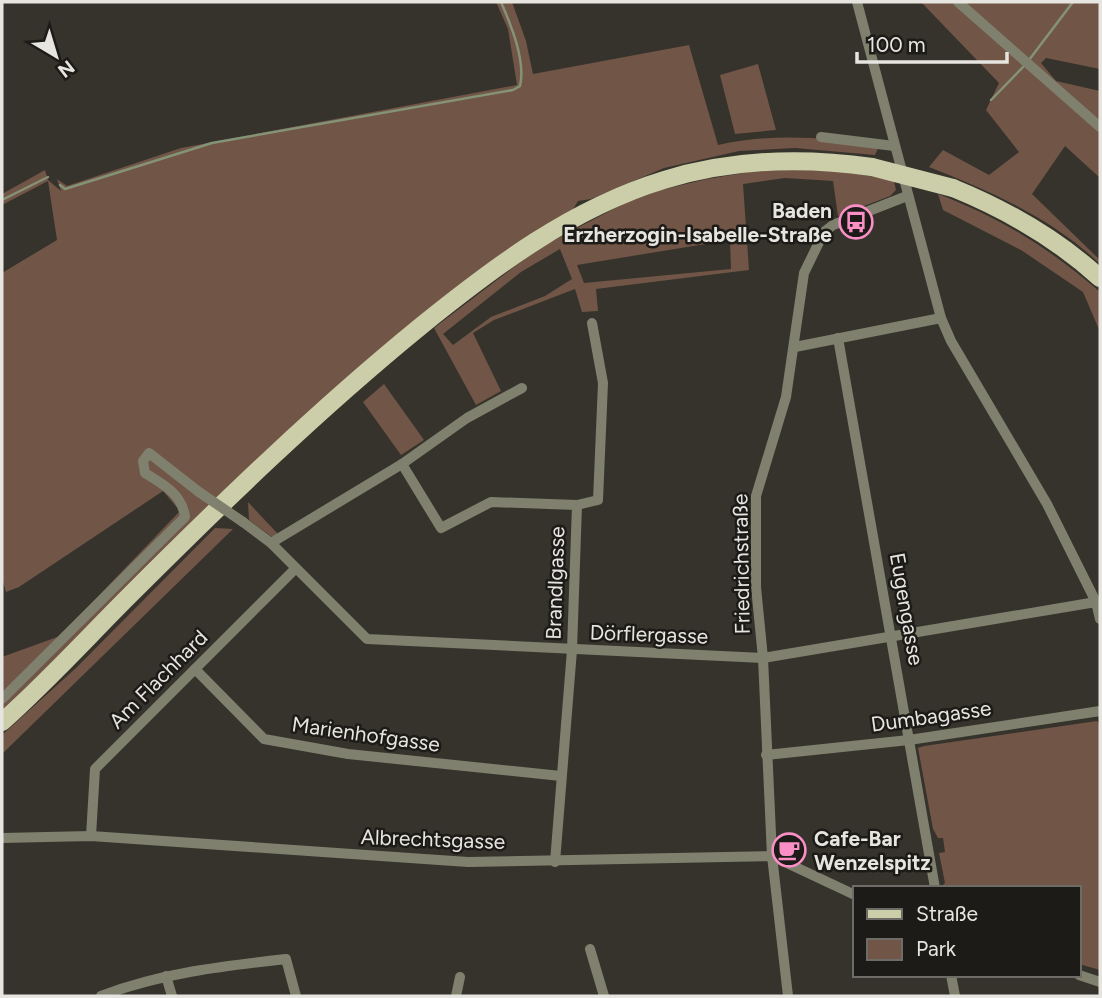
<svg xmlns="http://www.w3.org/2000/svg" width="1102" height="998" viewBox="0 0 1102 998" font-family="Figtree,sans-serif">
<style>
.green{fill:#715546;fill-rule:evenodd}
.lines{fill:none;stroke-linecap:round;stroke-linejoin:round}
.stream{stroke:#849276;stroke-width:2.5}
.minor{stroke:#7f816e;stroke-width:10}
.primary{stroke:#cbcea8;stroke-width:18}
.minor-bridge{stroke:#7f816e;stroke-width:10}
.primary-bridge{stroke:#cbcea8;stroke-width:18}
.labels{text-anchor:middle;dominant-baseline:central;stroke-width:5;stroke-linejoin:round;paint-order:stroke}
.poi-label{font-size:21px;font-weight:bold;fill:#e7e5e0;stroke:#1c1b17;text-anchor:end}
.street-label{font-size:21px;fill:#e7e5e0;stroke:#1c1b17}
</style>
<rect width="100%" height="100%" fill="#36332c"/>
<g class="green">
<path d="M496,2H512L526,41L533,74L689,45L718,145C771,133 826,137 879,146L875,155L795,148L739,151L664,168L591,199L578,201L572,211L493,262L2,713V657L60,636L180,511L163,491L19,587L6,592L2,578V273L57,240L48,181L2,205V194L45,170L48,180L61,191L57,179L67,186L181,148L517,85L508,29Z"/>
<path d="M921,2H1100V69L1046,58L1041,63L1056,81L1100,91V178L1065,146L1032,194L1100,260V264C1052,218 990,191 929,167L943,150L989,175L1019,152L986,110L999,83Z"/>
<polygon points="758,64 776,130 735,134 720,75"/>
<path d="M820,169L855,173L894,181L896,190L890,196L838,216L833,181L785,178L743,184L749,270L596,289L598,311L582,312L575,289L494,320L473,333L501,391L476,405L434,328L539,248L623,204L661,190L707,179L755,171ZM730,240L731,269L584,283L577,265ZM560,249L572,279L545,296L491,317L453,345L443,334L521,272Z"/>
<path d="M938,194C999,217 1051,249 1100,292V332L1083,292L1021,250L943,210Z"/>
<polygon points="384,384 424,440 401,455 363,402"/>
<polygon points="248,502 278,534 272,537 249,520"/>
<polygon points="215,528 233,529 2,754 2,735 76,668"/>
<polygon points="1097,721 1100,724 1100,970 1079,964 1079,888 940,888 945,883 939,853 945,852 943,838 938,838 933,829 918,748 924,746"/>
</g>
<g class="lines">
<g class="stream">
<polyline points="1029,60 1073,2"/>
<polyline points="991,100 1025,65"/>
<path d="M60,185L65,189L212,143L513,90L520,86C526,61 511,25 501,2"/>
<polyline points="2,200 48,177"/>
</g>
<g class="minor">
<polyline points="857,2 941,318 951,341 1047,504 1096,602 1100,619"/>
<polyline points="958,2 1100,127"/>
<polyline points="821,137 894,146"/>
<polyline points="838,338 935,888"/>
<polyline points="795,347 941,318"/>
<polyline points="402,464 441,528 491,502 577,505"/>
<polyline points="243,522 271,543 367,639 763,658 1096,602"/>
<polyline points="271,543 402,464 467,418 522,388"/>
<polyline points="195,669 264,739 348,754 561,776"/>
<path d="M2,699L185,517C182,494 163,484 145,473L143,461L149,453L199,492"/>
<polyline points="766,755 909,740 1100,711"/>
<polyline points="91,836 95,769 295,569"/>
<polyline points="2,838 91,836 468,862 772,856 855,895"/>
<polyline points="555,862 572,650 577,505 598,500 603,383 592,323"/>
<polyline points="590,949 604,996"/>
<polyline points="951,975 955,996"/>
<polyline points="1079,975 1100,982"/>
<polyline points="166,976 172,996"/>
<path d="M101,996C161,973 223,966 286,959L296,996"/>
<polyline points="456,996 460,977"/>
<polyline points="788,996 772,856 763,658 756,587 756,496 786,397 804,273 824,232 833,225 907,196"/>
</g>
<g class="primary">
<path d="M953,188C1007,210 1057,239 1100,278"/>
<path d="M2,722C46,683 86,639 128,597C222,503 318,410 421,326C494,267 572,208 664,180C732,159 802,157 872,167"/>
</g>
<polyline class="minor-bridge" points="199,492 243,522"/>
<polyline class="primary-bridge" points="872,167 953,188"/>
</g>
<defs>
<symbol id="bus-ring" viewBox="-11 -11 22 22"><circle r="9.5" fill="#1c1b17" stroke="#fa8fc6" stroke-width="1.5"/><path d="M-5-6H5V4H4V6H2V4H-2V6H-4V4H-5ZM-3.5-4V0h7V-4ZM-3.5 1.2v1.5H-2V1.2ZM2 1.2v1.5H3.5V1.2Z" fill="#fa8fc6"/></symbol>
<symbol id="cafe-ring" viewBox="-11 -11 22 22"><circle r="9.5" fill="#1c1b17" stroke="#fa8fc6" stroke-width="1.5"/><path d="M-5.5-4.5H6V0H3Q3 3.5 0 3.5H-2.5Q-5.5 3.5-5.5 0ZM3-3.2v2h1.7v-2ZM-6 4.5H4V6H-6Z" fill="#fa8fc6"/></symbol>
</defs>
<g fill-rule="evenodd">
<use href="#bus-ring" x="837" y="203" width="38" height="38"/>
<use href="#cafe-ring" x="770" y="831" width="38" height="38"/>
</g>
<g class="labels">
<g class="poi-label">
<text x="832" y="210">Baden<tspan x="832" dy="24">Erzherzogin-Isabelle-Straße</tspan></text>
<text x="814" y="838" text-anchor="start">Cafe-Bar<tspan x="814" dy="24">Wenzelspitz</tspan></text>
</g>
<g class="street-label">
<text transform="translate(741 564) rotate(-91)">Friedrichstraße</text>
<text transform="translate(555 583) rotate(-88)">Brandlgasse</text>
<text transform="translate(907 609) rotate(80)">Eugengasse</text>
<text transform="translate(649 634) rotate(2)">Dörflergasse</text>
<text transform="translate(158 679) rotate(-45)">Am Flachhard</text>
<text transform="translate(931 716) rotate(-8)">Dumbagasse</text>
<text transform="translate(366 734) rotate(8)">Marienhofgasse</text>
<text transform="translate(433 839) rotate(2)">Albrechtsgasse</text>
</g>
</g>
<rect width="1102" height="998" fill="none" stroke="#e7e5e0" stroke-width="7"/>
<rect x="853" y="886" width="228" height="91" fill="#1c1b17" stroke="#6d6c67" stroke-width="2"/>
<rect x="867" y="909" width="35" height="10" fill="#cbcea8" stroke="#6d6c67" stroke-width="2"/>
<text x="916" y="921" font-size="21" fill="#e7e5e0">Straße</text>
<rect x="867" y="939" width="35" height="21" fill="#715546" stroke="#6d6c67" stroke-width="2"/>
<text x="916" y="956" font-size="21" fill="#e7e5e0">Park</text>
<g transform="translate(56 56) rotate(142)" stroke="#1c1b17" stroke-width="5" paint-order="stroke">
<path d="M0-5L12 26L0 18L-12 26Z" fill="#e7e5e0"/>
<text y="-10" font-size="19" font-weight="bold" text-anchor="middle" fill="#e7e5e0">N</text>
</g>
<path d="M857 52v10h150v-10" fill="none" stroke="#e7e5e0" stroke-width="3.5"/>
<text x="867" y="52" font-size="21" fill="#e7e5e0" stroke="#1c1b17" stroke-width="5" paint-order="stroke">100 m</text>
</svg>
